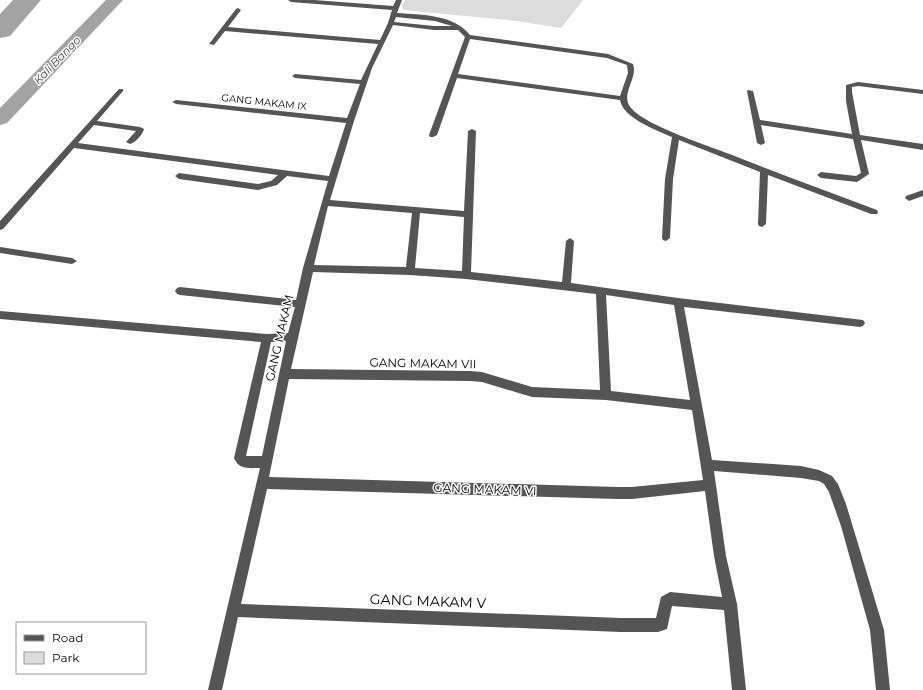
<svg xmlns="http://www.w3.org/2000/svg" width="923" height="690" viewBox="0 0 923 690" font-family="Montserrat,sans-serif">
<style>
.green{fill:#dcdcdc}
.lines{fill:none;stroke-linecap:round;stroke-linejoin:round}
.canal{fill:#a3a3a3;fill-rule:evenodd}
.river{fill:#a3a3a3;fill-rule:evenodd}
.minor{fill:#555;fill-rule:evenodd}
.labels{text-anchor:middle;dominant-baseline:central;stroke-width:3;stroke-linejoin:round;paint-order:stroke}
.far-street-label{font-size:10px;fill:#000;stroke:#fff}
.far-water-label{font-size:11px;font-style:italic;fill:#444;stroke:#fff}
.street-label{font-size:12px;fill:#000;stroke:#fff}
.near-street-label{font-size:14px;fill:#000;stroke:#fff}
</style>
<rect width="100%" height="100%" fill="#fff"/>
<polygon class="green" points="405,0 583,0 561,28 517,21 403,10 402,5"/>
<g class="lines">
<polygon class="canal" points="106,0 123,0 7,123 0,125 0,108"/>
<polygon class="river" points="13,0 41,0 10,36 0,38 0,14"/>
<g class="minor">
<path d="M288,0H314L393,6L396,0H402L397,13C422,15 453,14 470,35L608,54L633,64C638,78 622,92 629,105C639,124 710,146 732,155C780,174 829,192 877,210L878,212L877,214H871L768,175L766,224L762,227L759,226L758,224L760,172L679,140L673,179L670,238L666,241L663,240L662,238L665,179L672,137C656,130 623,118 620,100L457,78L437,135L433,137H430L429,135L465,37L458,30H434L393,25L372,68L354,121L330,200L464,211L468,131L472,129L476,131L471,272L562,282L566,241L570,238L574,241L571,283L678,298L863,320L865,323L863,326L860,327L684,307L712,460L801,466L819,470L832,476L838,484L846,504L884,630L890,690H876L870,630L841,526L829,492L824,484L819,481L801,478L714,471L726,556L737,604L746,690H732L724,610L672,606L667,629L658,632H621L238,617L222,690H208L260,468C249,468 239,470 234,458L261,342L0,319V311L267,334L288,333L295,307L180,295L177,294L175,291L177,288L180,287L296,300L303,268L328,181L287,176L277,185L258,190L179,179L175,176L179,173L258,184L271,181L278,175L74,148L3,229L0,230V221L119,89H123V91L97,121L140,127L144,129C143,134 135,143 130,144L126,142L136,131L94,125L78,143L329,176L346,123L176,104L172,102L176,100L347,118L360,84L295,78L292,76L295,74L361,80L378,44L225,31L214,45L209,44L236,9L238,8L241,10L228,27L380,40L388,23L392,10L291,2ZM396,17L435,21L452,26H434L394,22ZM470,39L607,58L627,65L628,73L620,96L458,74ZM328,206L412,213L406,267L314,265ZM420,213L464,217L462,271L415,268ZM313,272L410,275L466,279L596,294L600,390L532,387L482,372L470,371L291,369ZM606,295L674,305L690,400L611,391ZM286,341L262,456H246L271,342ZM289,379L470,381L482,382L532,397L606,400L692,410L703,480L632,487H618L269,477ZM267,489L618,499H632L705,491L714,556L722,597L670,592L661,597L656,618H621L241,604Z"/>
<polygon points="858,82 923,90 923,94 858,86 852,87 852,92 860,135 923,144 923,150 861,140 869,174 857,182 821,178 817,175 821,172 856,176 861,173 853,139 761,125 765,143 761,145 757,143 747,91 748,90 753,91 760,120 852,134 846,101 846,85"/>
<polygon points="923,190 923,196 909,201 905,198 906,196"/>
<polygon points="0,247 72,258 77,261 72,264 0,253"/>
</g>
</g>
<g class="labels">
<g class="far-street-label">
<text transform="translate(264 102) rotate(6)">GANG MAKAM IX</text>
</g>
<g class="far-water-label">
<text transform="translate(57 60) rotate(-46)">Kali Bango</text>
</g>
<g class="street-label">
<text transform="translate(279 338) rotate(-77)">GANG MAKAM</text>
<text transform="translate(423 363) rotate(1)">GANG MAKAM VII</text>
<text transform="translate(485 489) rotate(2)">GANG MAKAM VI</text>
</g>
<g class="near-street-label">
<text transform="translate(428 601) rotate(2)">GANG MAKAM V</text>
</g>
</g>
<rect x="16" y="622" width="130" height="52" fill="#ffffff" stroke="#999999"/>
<rect x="24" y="635" width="20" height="6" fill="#555555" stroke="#999999"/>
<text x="52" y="642" font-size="12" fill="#000000">Road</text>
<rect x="24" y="652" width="20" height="12" fill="#dcdcdc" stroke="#999999"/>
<text x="52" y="662" font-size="12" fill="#000000">Park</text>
</svg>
